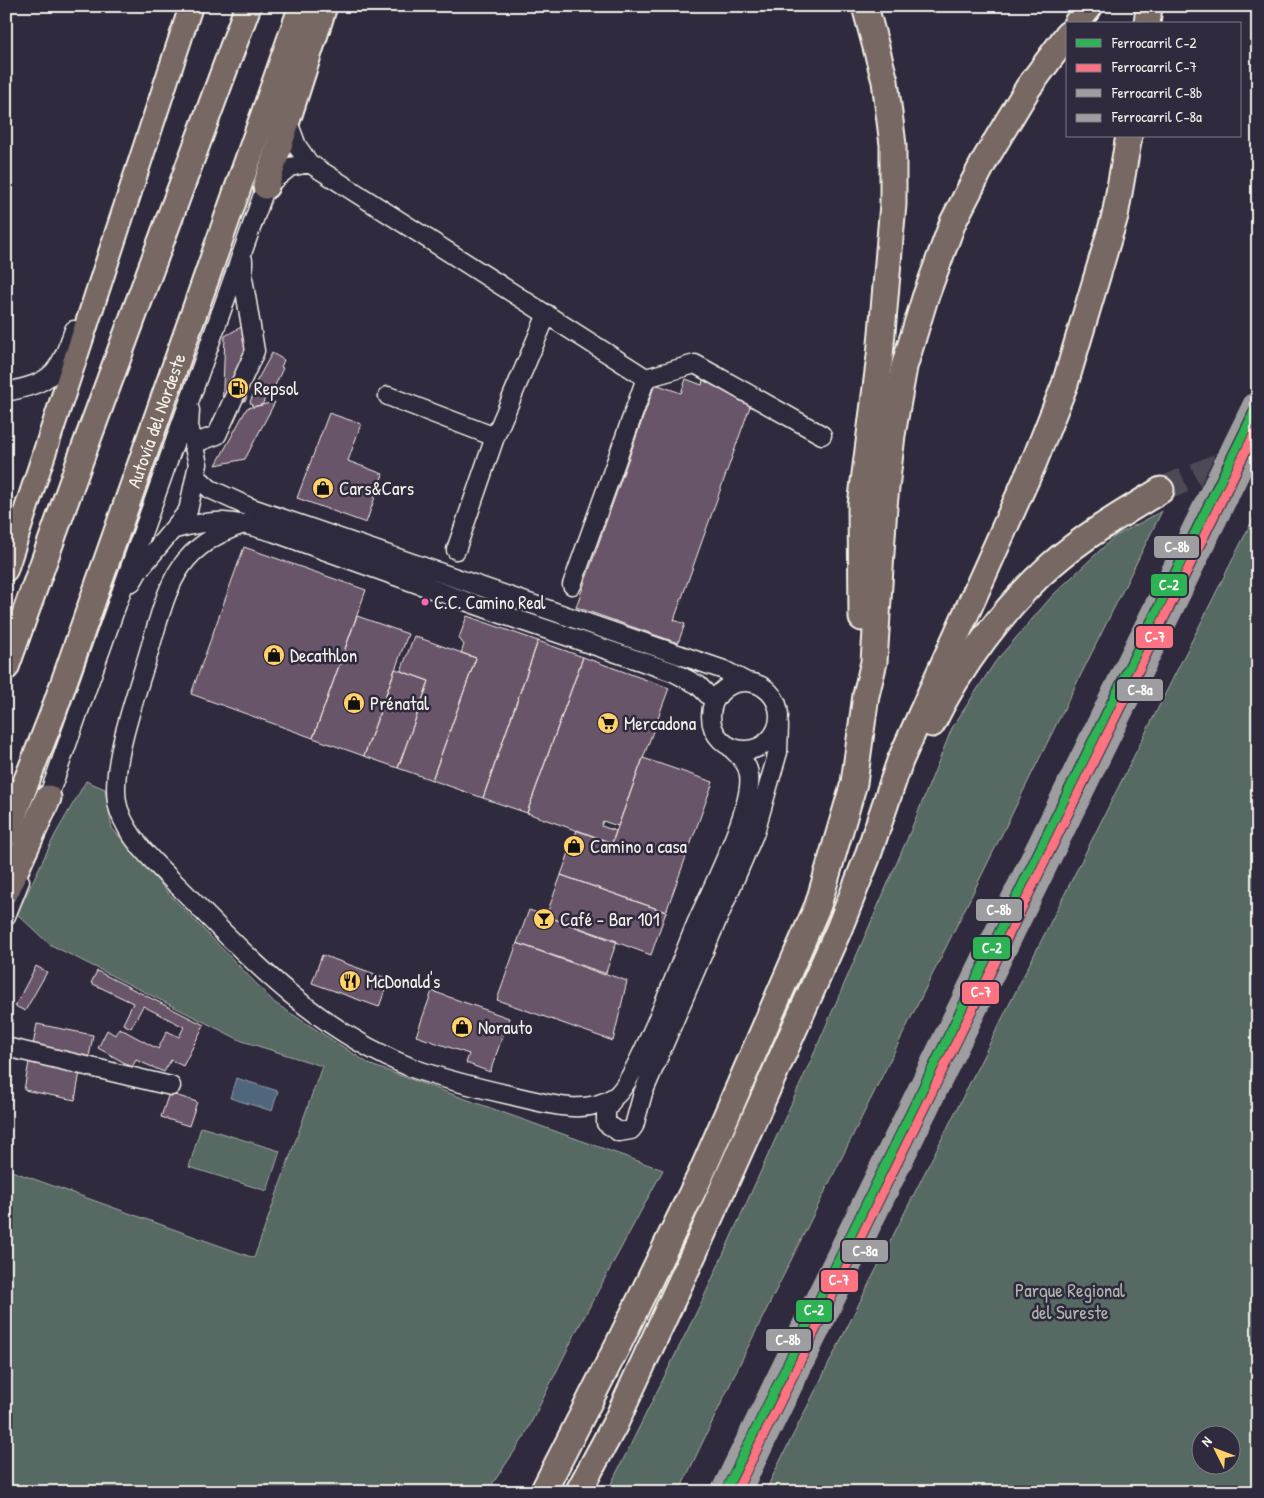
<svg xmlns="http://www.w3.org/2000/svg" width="1264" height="1498" viewBox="0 0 1264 1498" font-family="'Patrick Hand',sans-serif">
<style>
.green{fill:#566962;stroke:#a5ada5;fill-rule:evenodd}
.water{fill:#50667b;stroke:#929ea7}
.building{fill:#69546a;stroke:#f4f1e8}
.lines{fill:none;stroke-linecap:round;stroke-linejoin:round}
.highway-tunnel{stroke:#4d4857;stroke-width:25;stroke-dasharray:25 12;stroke-linecap:butt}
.minor-casing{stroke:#f4f1e8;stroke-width:21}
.major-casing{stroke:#f4f1e8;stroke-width:26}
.highway-casing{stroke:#f4f1e8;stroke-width:29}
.minor{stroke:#2f2a3d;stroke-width:18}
.major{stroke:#776864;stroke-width:22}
.highway{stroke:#776864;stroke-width:25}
.rail{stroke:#f4f1e8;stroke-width:4;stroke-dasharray:8 4;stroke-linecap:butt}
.rail-1-casing{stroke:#2f2a3d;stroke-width:12}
.rail-2-casing{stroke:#2f2a3d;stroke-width:12}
.rail-3-casing{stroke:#2f2a3d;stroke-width:12}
.rail-4-casing{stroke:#2f2a3d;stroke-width:12}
.rail-1{stroke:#2db354;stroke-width:9}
.rail-2{stroke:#fc7381;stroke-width:9}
.rail-3{stroke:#9e9ea1;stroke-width:9}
.rail-4{stroke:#9e9ea1;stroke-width:9}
.bus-dot{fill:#fa66b7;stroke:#2f2a3d;stroke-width:2}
.labels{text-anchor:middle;stroke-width:5;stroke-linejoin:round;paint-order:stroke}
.bus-label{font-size:18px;fill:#f4f1e8;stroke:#2f2a3d;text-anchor:start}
.poi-label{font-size:19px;fill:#f4f1e8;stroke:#2f2a3d;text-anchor:start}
.street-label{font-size:19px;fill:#f4f1e8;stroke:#2f2a3d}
.park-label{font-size:19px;fill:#adb4ac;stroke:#2f2a3d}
.line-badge{stroke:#2f2a3d;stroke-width:2}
.badge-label{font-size:14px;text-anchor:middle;font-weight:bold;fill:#fff}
</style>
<rect width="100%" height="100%" fill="#2f2a3d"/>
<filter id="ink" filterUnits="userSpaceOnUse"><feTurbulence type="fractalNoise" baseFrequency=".02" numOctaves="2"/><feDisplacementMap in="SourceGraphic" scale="10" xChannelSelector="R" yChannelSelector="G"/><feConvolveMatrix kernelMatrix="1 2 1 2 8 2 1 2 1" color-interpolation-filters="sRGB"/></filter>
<g filter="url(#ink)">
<path class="green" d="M1258 509V1492H765L782 1457ZM1202 1436H1232V1466H1202Z
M1162 511 745 1353 679 1492H607L703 1299 812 1058 908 837 952 728 995 662 1053 595 1114 537Z
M86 781 105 789 112 828 169 894 275 1003 371 1065 663 1170 577 1330 524 1437 487 1492H6V1169L254 1258 322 1066 242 1041 49 944 17 914 55 835Z
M201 1127 280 1151 267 1191 189 1167Z"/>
<path class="water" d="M236 1078 278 1091 272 1111 230 1098Z"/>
<path class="building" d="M250 322 246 400 222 413 225 336Z
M272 353 284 360 281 367 283 368 273 390H269L262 405 253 407 250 402 256 388 254 386Z
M686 379 702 385 703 380 753 398 674 620 685 624 678 643 576 607 655 384 681 393Z
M275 402 245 459 216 465 247 408Z
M329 413 361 424 348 461 383 474 366 523 297 498Z
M244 547 366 590 313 738 191 694Z
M357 616 408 634 364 756 313 738Z
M467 616 538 641 483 798 432 780 476 658 461 653 464 645 459 638Z
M414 636 476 658 432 780 398 768 429 681 401 671Z
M538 641 583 657 527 813 483 798Z
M583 657 669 688 618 826 603 821 601 826 616 831 612 843 527 813Z
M395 669 429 681 398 768 364 756Z
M643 758 713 782 666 912 561 875 577 830 612 843Z
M561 875 666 912 651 955 546 916Z
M529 910 617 941 605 975 517 943Z
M517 943 627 981 613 1041 497 1000Z
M322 955 389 979 379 1007 312 983Z
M36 966 47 972 25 1011 15 1006Z
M97 971 204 1025 183 1066 171 1060 164 1072 136 1060 132 1067 98 1048 107 1030 115 1035 119 1028 158 1049 167 1031 179 1037 184 1027 143 1006 131 1028 123 1024 133 1003 91 983Z
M432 991 509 1018 490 1072 466 1063 469 1054 416 1036Z
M37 1024 93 1035 89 1057 33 1045Z
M29 1062 80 1072 75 1100 24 1090Z
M169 1093 197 1102 189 1126 161 1117Z"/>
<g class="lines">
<path class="highway-tunnel" d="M1161 490 1258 449"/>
<g class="minor-casing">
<path id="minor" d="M309 163 646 378 572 585
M646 378 695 364 822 435
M6 392C54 382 58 374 74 330
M388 396 495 437
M193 444 217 435 255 351 243 278V260
M196 476 210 489 249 507 724 670 745 681
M244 524C175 547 169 585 150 648 139 688 106 772 119 810 130 844 165 872 189 897 255 966 324 1034 415 1069 448 1081 484 1089 518 1097 549 1104 585 1116 614 1097 636 1084 683 955 696 924 710 892 754 806 749 775 748 763 739 756 731 748
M175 529C217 518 232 520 273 532L510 617 673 672 698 685 714 701
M456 550 495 437 547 314
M132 582 139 570 188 511 198 464 189 426 190 410
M711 716a34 34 0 1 1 68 0a34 34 0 1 1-68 0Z
M44 809 266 186 290 167 309 163 297 146 288 122
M6 916 20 881
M6 1047 171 1086
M613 1099 606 1111V1123L619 1132 631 1130 634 1126 643 1093 755 832 778 752 779 725"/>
</g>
<g class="major-casing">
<path id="major" d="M6 570 191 6"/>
</g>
<g class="highway-casing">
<g id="highway">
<path d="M1076 24 1090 6"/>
<path d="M1147 24 1149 6"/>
<path d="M266 186 324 6"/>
<path d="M862 618 861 505 880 356 893 204V145L885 81 865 6"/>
<path d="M6 667 82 455 248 6"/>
<path d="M932 724C959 668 1005 606 1051 565 1084 536 1123 513 1161 490"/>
<path id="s1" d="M6 833 52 716 302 6"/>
<path d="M6 891 48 798"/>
<path d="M543 1492 619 1343 701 1174 818 905 854 783 866 695 874 662 884 506 892 435 904 367 925 298 953 222 986 158 1028 88 1068 34"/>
<path d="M578 1492 615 1424 695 1251 839 929 867 858 900 761 1034 462 1065 384 1115 216 1129 136"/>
</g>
</g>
<use href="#minor" class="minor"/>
<use href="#major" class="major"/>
<use href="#highway" class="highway"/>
<path class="rail" d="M714 1492 1258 381"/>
<g class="rail-1-casing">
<path id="rail-1" d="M725 1492 1258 404"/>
</g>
<g class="rail-2-casing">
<path id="rail-2" d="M736 1492 1258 426"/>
</g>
<g class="rail-3-casing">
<path id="rail-3" d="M716 1488 1249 399"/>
</g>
<g class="rail-4-casing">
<path id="rail-4" d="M747 1492 1258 449"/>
</g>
<use href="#rail-1" class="rail-1"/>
<use href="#rail-2" class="rail-2"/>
<use href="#rail-3" class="rail-3"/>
<use href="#rail-4" class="rail-4"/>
</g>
</g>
<defs>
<g id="fuel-disc" transform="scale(1.125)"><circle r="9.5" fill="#ffd166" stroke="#2f2a3d"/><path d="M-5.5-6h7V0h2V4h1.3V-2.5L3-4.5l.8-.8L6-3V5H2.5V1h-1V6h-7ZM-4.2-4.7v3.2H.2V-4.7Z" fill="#111"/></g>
<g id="shop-disc" transform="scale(1.125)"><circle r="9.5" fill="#ffd166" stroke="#2f2a3d"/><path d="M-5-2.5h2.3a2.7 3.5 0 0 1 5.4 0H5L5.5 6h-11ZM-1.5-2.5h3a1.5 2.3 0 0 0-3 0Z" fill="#111"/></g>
<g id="supermarket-disc" transform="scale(1.125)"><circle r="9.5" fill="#ffd166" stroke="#2f2a3d"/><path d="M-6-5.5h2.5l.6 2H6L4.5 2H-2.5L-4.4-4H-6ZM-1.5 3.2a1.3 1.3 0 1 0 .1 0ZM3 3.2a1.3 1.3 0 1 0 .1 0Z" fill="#111"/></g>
<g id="bar-disc" transform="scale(1.125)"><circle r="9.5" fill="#ffd166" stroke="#2f2a3d"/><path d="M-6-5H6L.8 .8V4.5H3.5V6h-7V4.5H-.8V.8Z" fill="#111"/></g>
<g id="restaurant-disc" transform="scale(1.125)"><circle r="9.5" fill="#ffd166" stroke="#2f2a3d"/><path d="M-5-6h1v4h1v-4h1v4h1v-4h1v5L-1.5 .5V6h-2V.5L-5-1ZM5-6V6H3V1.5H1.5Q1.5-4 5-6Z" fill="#111"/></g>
</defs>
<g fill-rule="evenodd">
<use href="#fuel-disc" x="238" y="388"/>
<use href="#shop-disc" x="323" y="488"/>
<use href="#shop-disc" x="274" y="655"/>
<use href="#shop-disc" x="354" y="703"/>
<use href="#supermarket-disc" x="608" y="723"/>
<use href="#shop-disc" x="574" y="846"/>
<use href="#bar-disc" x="544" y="919"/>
<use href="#restaurant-disc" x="350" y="981"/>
<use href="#shop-disc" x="462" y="1027"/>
</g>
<circle class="bus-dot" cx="425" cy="602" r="4.5"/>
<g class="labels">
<g class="bus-label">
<text x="434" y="609">C.C. Camino Real</text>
</g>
<g class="poi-label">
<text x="254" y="395">Repsol</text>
<text x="339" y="495">Cars&amp;Cars</text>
<text x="290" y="662">Decathlon</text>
<text x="370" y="710">Prénatal</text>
<text x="624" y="730">Mercadona</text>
<text x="590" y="853">Camino a casa</text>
<text x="560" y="926">Café - Bar 101</text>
<text x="366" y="988">McDonald's</text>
<text x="478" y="1034">Norauto</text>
</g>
<g class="street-label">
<text dy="7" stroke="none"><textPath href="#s1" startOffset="439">Autovía del Nordeste</textPath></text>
</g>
<g class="park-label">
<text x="1070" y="1297">Parque Regional<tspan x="1070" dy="22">del Sureste</tspan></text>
</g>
</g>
<g class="line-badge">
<rect x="1153" y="535" width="47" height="24" rx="5" fill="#9e9ea1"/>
<rect x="1150" y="573" width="38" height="24" rx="5" fill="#2db354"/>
<rect x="1135" y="625" width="39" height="24" rx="5" fill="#fc7381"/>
<rect x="1116" y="678" width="48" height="24" rx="5" fill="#9e9ea1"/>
<rect x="975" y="898" width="48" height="24" rx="5" fill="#9e9ea1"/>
<rect x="972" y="936" width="39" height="24" rx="5" fill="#2db354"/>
<rect x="961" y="981" width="39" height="24" rx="5" fill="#fc7381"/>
<rect x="841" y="1239" width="48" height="24" rx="5" fill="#9e9ea1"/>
<rect x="820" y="1269" width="39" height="24" rx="5" fill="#fc7381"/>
<rect x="795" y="1299" width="38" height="24" rx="5" fill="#2db354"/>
<rect x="765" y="1328" width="47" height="24" rx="5" fill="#9e9ea1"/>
</g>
<g class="badge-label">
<text x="1177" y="552">C-8b</text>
<text x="1169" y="590">C-2</text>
<text x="1155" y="642">C-7</text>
<text x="1140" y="695">C-8a</text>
<text x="999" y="915">C-8b</text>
<text x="992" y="953">C-2</text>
<text x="981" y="997">C-7</text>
<text x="865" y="1256">C-8a</text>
<text x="839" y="1285">C-7</text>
<text x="814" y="1315">C-2</text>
<text x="788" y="1345">C-8b</text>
</g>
<rect width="1264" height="1498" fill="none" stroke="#2f2a3d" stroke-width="25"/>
<rect x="12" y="12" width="1239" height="1473" fill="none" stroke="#f4f1e8" stroke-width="2" filter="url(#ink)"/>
<rect x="1066" y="22" width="175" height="115" fill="#2f2a3d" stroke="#7e7a81"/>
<rect x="1076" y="39" width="25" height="8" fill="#2db354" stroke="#7e7a81"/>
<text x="1112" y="48" font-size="15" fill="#f4f1e8">Ferrocarril C-2</text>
<rect x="1076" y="64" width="25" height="8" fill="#fc7381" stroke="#7e7a81"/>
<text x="1112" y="72" font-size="15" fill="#f4f1e8">Ferrocarril C-7</text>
<rect x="1076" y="89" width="25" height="8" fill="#9e9ea1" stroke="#7e7a81"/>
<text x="1112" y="98" font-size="15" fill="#f4f1e8">Ferrocarril C-8b</text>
<rect x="1076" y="114" width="25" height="8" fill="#9e9ea1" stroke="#7e7a81"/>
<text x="1112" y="122" font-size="15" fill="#f4f1e8">Ferrocarril C-8a</text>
<g transform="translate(1216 1450) rotate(312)"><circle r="24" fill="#2f2a3d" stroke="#7e7a81"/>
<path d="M0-4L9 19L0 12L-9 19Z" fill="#ffd166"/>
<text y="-8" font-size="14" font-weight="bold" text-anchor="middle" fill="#f4f1e8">N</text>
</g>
</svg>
